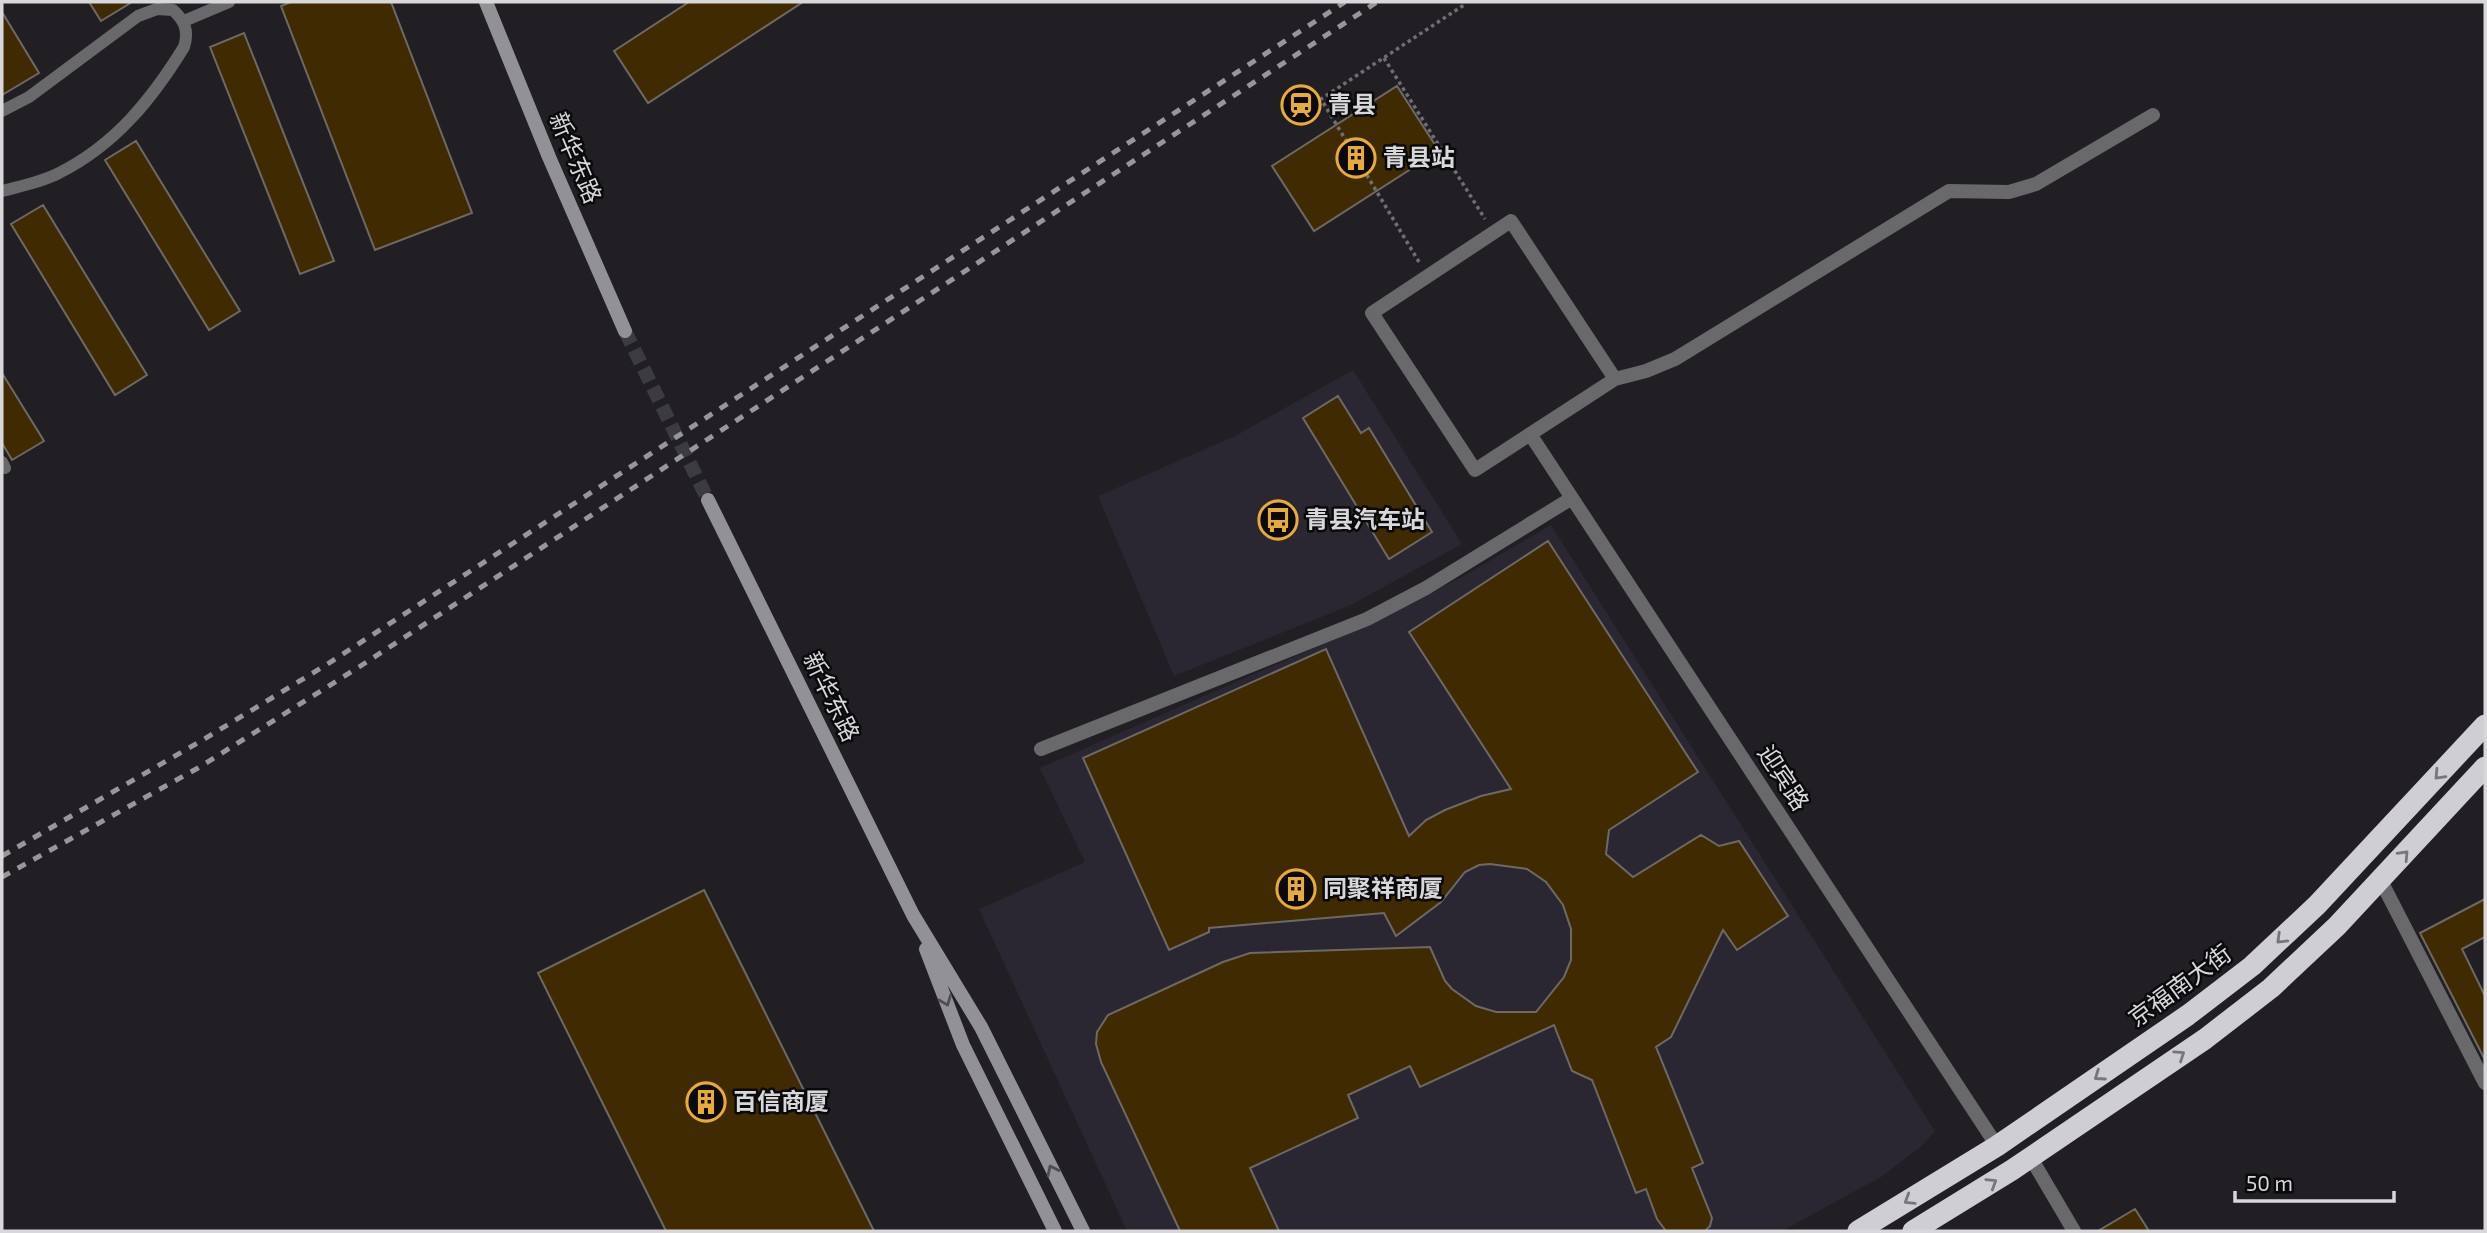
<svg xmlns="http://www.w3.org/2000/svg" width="2487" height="1233" viewBox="0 0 2487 1233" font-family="'Exo 2','Noto Sans SC',sans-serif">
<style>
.built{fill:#2a2732}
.building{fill:#402a02;stroke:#6d6964;stroke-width:2}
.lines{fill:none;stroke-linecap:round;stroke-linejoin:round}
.secondary-tunnel{stroke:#3c3b3f;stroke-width:14;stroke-dasharray:14 7;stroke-linecap:butt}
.path{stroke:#6f6e72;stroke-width:3.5;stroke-dasharray:3.5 3.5;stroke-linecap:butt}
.lane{stroke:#69686b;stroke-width:12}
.street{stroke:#69686b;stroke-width:14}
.secondary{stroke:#929196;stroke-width:14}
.highway{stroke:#cfced5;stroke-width:21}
.rail{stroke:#979699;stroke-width:5;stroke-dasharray:9 9;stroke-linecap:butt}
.oneway{stroke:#76767b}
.oneway2{stroke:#4e4e51}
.labels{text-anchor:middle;stroke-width:5;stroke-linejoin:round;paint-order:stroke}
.poi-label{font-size:24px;font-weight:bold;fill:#d8d7da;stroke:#0a0a0c;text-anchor:start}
.street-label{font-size:24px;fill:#d8d7da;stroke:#0a0a0c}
</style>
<rect width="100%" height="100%" fill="#211f24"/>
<path class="built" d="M1353 370 1462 544 1351 605 1174 676 1098 496 1235 436Z
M1551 525 1935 1131 1923 1145 1881 1177 1782 1231H1127L979 909 1085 862 1040 768 1371 623 1462 577Z"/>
<path class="building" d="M89 2H132L101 21Z
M291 2H391L472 213 375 250 281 6Z
M689 2H803L648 103 614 51Z
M2 12 39 73 2 95Z
M244 33 334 261 300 274 210 47Z
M1397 86 1439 151 1314 231 1272 166Z
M136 141 240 311 209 330 105 160Z
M43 205 147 375 115 395 11 224Z
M2 373 44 441 12 460 2 443Z
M1338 396 1361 433 1369 428 1432 532 1389 559 1303 418Z
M1548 541 1698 772 1609 830 1606 854 1633 877 1701 835 1719 846 1739 841 1788 916 1737 950 1723 930 1671 1037 1656 1047 1703 1163 1692 1168 1712 1218 1710 1226 1705 1231H1666L1657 1219 1646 1189 1636 1193 1592 1080 1572 1071 1554 1025 1420 1087 1410 1066 1348 1095 1358 1118 1250 1168 1279 1231H1180L1101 1062 1096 1044 1097 1032 1108 1015 1223 962 1250 953 1430 947 1445 981 1452 989 1476 1006 1496 1012H1536L1564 977 1571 960V929L1563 905 1546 882 1527 869 1490 864 1479 865 1465 872 1441 902 1396 936 1384 913 1209 928V932L1169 950 1083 758 1326 649 1409 836 1426 820 1445 810 1481 796 1511 789 1409 632Z
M704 890 874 1231H666L538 973Z
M2485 899V937L2462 949 2485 996V1060L2420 933Z
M2135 1209 2149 1231H2098Z"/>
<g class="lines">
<path class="secondary-tunnel" d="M625 331 708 500"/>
<path class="path" d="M1384 58 1485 219
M1419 262 1321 99 1464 5"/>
<path class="lane" d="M184 21 229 2
M2 111 29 97 138 16 157 9 173 10C185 21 189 31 184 47 152 99 115 145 59 173 42 182 21 186 2 191
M2 462 5 468"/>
<path class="street" d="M1511 221 1615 379 1475 470 1372 313Z
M1615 379 1646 371 1675 359 1949 191 2009 192 2036 184 2153 115
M1530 434 1997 1146
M1041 749 1367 619 1426 588 1572 498
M2380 879 2485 1083
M2031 1158 2074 1231"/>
<path class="secondary" d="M486 2 549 157 625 331
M708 500 913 915 981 1027 1083 1231
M926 949 963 1045 1055 1231"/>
<path class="highway" d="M1858 1231 1997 1146 2188 1015 2252 966 2317 905 2485 725
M1913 1231 2012 1170 2205 1039 2271 988 2337 926 2485 767"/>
<path class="rail" d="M2 856 201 741 326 665 1345 2
M2 877 198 768 359 667 1377 2"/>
</g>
<defs><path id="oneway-chevron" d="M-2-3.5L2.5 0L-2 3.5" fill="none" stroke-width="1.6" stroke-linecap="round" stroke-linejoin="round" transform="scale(1.75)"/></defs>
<g class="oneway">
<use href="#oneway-chevron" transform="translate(2439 775) rotate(133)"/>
<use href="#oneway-chevron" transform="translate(2404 855) rotate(-47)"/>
<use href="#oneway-chevron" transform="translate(2281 939) rotate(136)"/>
<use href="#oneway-chevron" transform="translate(2180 1055) rotate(-34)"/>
<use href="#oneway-chevron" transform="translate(2099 1076) rotate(145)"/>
<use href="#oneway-chevron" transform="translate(1992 1183) rotate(-32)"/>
<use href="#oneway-chevron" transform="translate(1909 1200) rotate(148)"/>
</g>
<g class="oneway2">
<use href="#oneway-chevron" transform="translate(946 1001) rotate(69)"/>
<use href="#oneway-chevron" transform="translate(1052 1170) rotate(-116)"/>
</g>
<defs>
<g id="station-ring" transform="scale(2.0125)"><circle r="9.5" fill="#0a0a0c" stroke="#e9ab38" stroke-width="1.5"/><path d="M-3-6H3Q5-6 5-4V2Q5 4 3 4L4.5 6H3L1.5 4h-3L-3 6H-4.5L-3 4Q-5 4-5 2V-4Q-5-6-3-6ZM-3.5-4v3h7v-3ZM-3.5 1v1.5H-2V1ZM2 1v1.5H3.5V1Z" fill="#e9ab38"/></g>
<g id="building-ring" transform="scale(2.0125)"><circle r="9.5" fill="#0a0a0c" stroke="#e9ab38" stroke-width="1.5"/><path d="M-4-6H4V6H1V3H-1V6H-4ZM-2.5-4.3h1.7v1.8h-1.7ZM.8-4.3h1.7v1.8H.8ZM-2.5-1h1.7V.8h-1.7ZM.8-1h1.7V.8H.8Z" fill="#e9ab38"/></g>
<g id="bus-ring" transform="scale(2.0125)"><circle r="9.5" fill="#0a0a0c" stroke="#e9ab38" stroke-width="1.5"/><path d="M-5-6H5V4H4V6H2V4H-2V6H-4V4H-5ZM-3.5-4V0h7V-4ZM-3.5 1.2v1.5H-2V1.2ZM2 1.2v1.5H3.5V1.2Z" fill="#e9ab38"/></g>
</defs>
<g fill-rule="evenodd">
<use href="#station-ring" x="1301" y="105"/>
<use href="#building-ring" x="1356" y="158"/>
<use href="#bus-ring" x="1278" y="520"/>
<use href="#building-ring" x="1296" y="889"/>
<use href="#building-ring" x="706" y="1102"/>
</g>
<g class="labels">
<g class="poi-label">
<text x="1328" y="113">青县</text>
<text x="1383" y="166">青县站</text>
<text x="1305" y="528">青县汽车站</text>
<text x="1323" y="897">同聚祥商厦</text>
<text x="733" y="1110">百信商厦</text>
</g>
<g class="street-label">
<text transform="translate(575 158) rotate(67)" y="8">新华东路</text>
<text transform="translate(831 697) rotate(64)" y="8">新华东路</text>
<text transform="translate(1783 778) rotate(57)" y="8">迎宾路</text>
<text transform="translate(2180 986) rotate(-36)" y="8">京福南大街</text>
</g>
</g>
<rect width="2487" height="1233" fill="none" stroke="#d8d7da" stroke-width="7"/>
<path d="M2235 1191v10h159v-10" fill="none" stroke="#d8d7da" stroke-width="3.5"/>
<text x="2246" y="1191" font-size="21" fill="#d8d7da" stroke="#0a0a0c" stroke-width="5" paint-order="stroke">50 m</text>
</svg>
